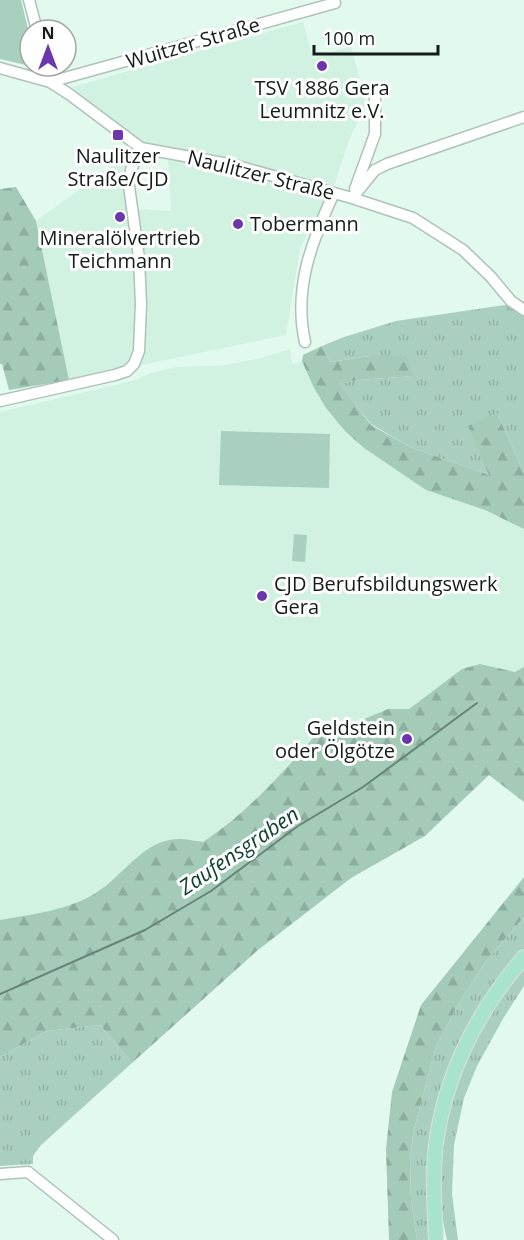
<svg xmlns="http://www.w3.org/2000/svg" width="524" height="1240" viewBox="0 0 524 1240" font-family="'Open Sans',sans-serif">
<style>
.built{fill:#d1f1e1}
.grass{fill:url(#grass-tufts)}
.forest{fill:url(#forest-firs)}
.garden{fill:#a9d0be}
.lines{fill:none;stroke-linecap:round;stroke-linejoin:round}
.stream{stroke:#658476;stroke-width:2}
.minor-casing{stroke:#adc3b8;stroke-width:13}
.major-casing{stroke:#dedfdf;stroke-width:16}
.minor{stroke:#fff;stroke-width:10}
.major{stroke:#a7e4cb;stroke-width:14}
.poi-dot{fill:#6c36ad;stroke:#fff;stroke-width:2}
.labels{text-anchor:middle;stroke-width:6;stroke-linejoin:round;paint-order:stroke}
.street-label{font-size:20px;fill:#131c18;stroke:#fff}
.poi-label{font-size:20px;fill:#131c18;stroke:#fff}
.water-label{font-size:21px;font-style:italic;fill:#0e4330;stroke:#fff}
</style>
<defs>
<pattern id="grass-tufts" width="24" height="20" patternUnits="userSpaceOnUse" patternTransform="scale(1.5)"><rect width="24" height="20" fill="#a9d0be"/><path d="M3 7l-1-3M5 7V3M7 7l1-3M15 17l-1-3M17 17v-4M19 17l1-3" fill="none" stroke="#91b2a3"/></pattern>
<pattern id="forest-firs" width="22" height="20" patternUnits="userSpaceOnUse" patternTransform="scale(1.5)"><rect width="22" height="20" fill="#a3cbb8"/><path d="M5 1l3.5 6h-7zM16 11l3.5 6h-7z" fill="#8bae9d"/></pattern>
</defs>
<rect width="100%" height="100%" fill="#e2f9ee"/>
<path class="built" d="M303 22 313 58 351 46 366 104 349 140 334 186 213 154 144 144 72 87Z
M128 154 138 209 171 211 168 160 211 166 328 195 300 248 286 335 69 380 36 221Z
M290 349 292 364 302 361 313 386 364 448 426 490 485 510 524 529V667L515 672 480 664 462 669 409 709H388L364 719 345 732 324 725 286 767 274 784 216 833 202 842 178 839 115 877 97 892 72 905 47 912 0 920V412L132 381 151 373 177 367 226 365 261 358Z"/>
<path class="grass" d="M505 305 524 315V473L497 413 489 475 410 447 371 424 338 384 358 380 413 376 407 356H370L330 362 322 346 344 337 396 321Z
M524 917V949L468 1029 427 1197 429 1240H417L411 1199 410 1162 413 1133 436 1046 462 998 486 961Z
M524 964V986L504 1017 477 1066 464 1098 454 1145 452 1194 458 1240H447C430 1171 445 1091 479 1029 492 1007 509 986 524 964Z
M100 1025 132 1063 40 1146 33 1156V1164L0 1166V1057L47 1031Z"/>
<path class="forest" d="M16 187 36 221 69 380 9 390 2 364H0V189Z
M322 346 330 362 370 356H407L414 376 358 380 339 384 371 425 410 447 489 475 468 426 497 413 524 473V529L485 510 426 490 364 448 345 431 326 408 313 386 302 361 303 355Z
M480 664 515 672 524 667V802L489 775 425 836 351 878 258 950 132 1063 100 1025 47 1031 0 1057V920C33 914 67 911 97 892 123 876 145 838 180 839 187 839 195 841 203 842 250 811 287 768 324 725L336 724 345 732 364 719 388 709H409L462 669Z
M524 877V917L486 961 462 998 436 1046 413 1133 410 1162 411 1199 417 1240H389L386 1149 392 1092 421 1005Z"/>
<path class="garden" d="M0 0H21L30 37V66L0 59Z
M221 431 330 434 329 488 219 485Z
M294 534 307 535 305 562 292 561Z"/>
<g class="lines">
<path class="stream" d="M0 994 145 930 211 891 298 826 363 787 477 703"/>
<g class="minor-casing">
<path id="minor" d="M29 0 37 30
M46 66 50 82
M0 68 50 82 69 94 141 148 234 165 352 198 413 218 463 250 491 277 511 301 524 310
M50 82 335 3
M355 189 375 134V99
M352 198 375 170 387 164 524 117
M305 342C293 288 312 241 334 193
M0 401 115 375 127 371 134 364 139 351 141 304 139 258 129 186 131 170 141 148
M0 1174 28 1172 113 1240"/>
</g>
<g class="major-casing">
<path id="major" d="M436 1240C435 1216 433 1191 434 1167 438 1088 473 1016 524 957"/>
</g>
<use href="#minor" class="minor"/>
<use href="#major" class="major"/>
</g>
<g class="poi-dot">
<circle cx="322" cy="66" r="6"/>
<rect x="112" y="129" width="12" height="12" rx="3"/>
<circle cx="120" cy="217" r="6"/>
<circle cx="238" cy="224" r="6"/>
<circle cx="262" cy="596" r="6"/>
<circle cx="407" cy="739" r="6"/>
</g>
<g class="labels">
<g class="street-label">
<text transform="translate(193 43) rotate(-16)" y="7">Wuitzer Straße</text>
<text transform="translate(261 175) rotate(14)" y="7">Naulitzer Straße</text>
</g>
<g class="poi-label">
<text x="322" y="95">TSV 1886 Gera<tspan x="322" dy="23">Leumnitz e.V.</tspan></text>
<text x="118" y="163">Naulitzer<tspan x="118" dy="23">Straße/CJD</tspan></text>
<text x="250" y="231" text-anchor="start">Tobermann</text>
<text x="120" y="245">Mineralölvertrieb<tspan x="120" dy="23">Teichmann</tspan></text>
<text x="274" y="591" text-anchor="start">CJD Berufsbildungswerk<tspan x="274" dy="23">Gera</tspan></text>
<text x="395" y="735" text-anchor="end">Geldstein<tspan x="395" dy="23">oder Ölgötze</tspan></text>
</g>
<g class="water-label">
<text transform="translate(239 851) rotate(-34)" y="7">Zaufensgraben</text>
</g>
</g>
<g transform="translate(48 48)"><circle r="28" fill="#ffffff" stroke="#a1a4a3" stroke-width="1.5"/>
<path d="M0-4.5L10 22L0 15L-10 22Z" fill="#6c36ad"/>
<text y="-9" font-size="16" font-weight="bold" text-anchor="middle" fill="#131c18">N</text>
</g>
<path d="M314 45v9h124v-9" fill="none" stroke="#131c18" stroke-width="3"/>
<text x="323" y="45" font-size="18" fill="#131c18" stroke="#ffffff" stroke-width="4.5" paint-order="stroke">100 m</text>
</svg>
